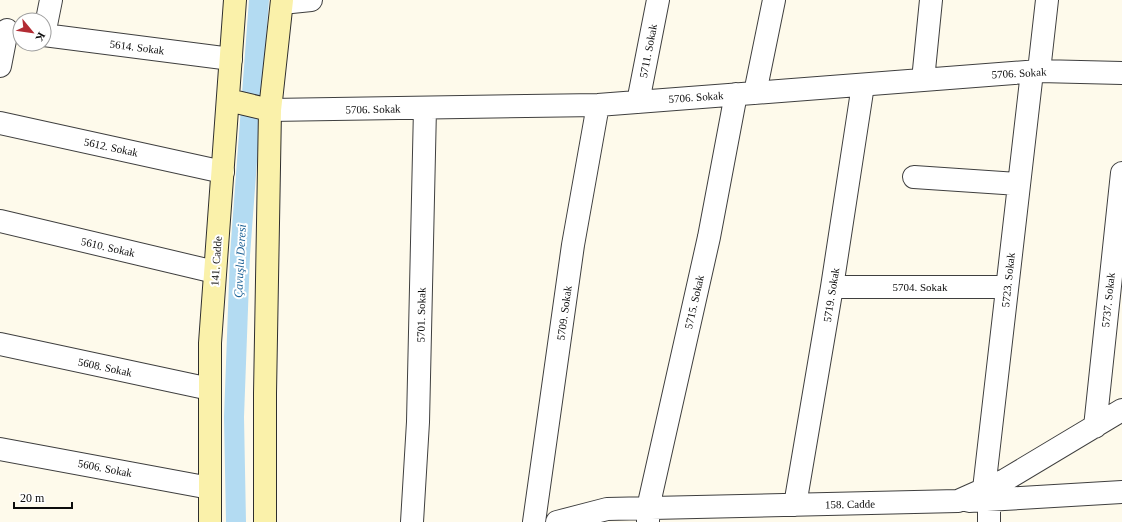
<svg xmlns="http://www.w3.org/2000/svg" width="1122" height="522" viewBox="0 0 1122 522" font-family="'Times New Roman',serif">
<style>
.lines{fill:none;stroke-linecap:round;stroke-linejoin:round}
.canal{stroke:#b3dbf2;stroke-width:20}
.street-casing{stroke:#3f3f3f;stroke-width:24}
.secondary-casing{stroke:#2e2e2e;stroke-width:24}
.street{stroke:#fff;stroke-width:22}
.secondary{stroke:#faf1aa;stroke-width:22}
.labels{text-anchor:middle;stroke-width:4;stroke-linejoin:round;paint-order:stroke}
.street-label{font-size:11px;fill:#0c0c0c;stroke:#fff}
.water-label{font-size:12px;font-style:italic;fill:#1d6296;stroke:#fff}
</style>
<rect width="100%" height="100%" fill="#fefaeb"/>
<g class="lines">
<path class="canal" d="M236 522 234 417 240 255 259 0"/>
<g class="street-casing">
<path id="street" d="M282 3 311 0
M44 35 231 59
M44 35 51 0
M0 66 7 30
M1039 71 1047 0
M923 80 931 0
M755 93 774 0
M638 102 658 0
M270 110 598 105 1039 71 1122 73
M0 123 223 172
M914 177 1019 184
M0 221 215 272
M832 287H1007
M0 344 210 389
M1095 427 1122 173
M0 449 210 488
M984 489 1032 72
M969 501 1122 492
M795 505 832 287 863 85
M412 522 418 422 425 108
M534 522 573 245 598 105
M557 522 607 509 958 501 1005 480 1122 410
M648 522V508L709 237 736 94
M989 522V500"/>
</g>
<g class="secondary-casing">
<path id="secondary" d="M228 100 270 110
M210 522V343L235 0
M265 522V393L270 110 282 0"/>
</g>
<use href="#street" class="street"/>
<use href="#secondary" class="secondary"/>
</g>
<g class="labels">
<g class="street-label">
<text transform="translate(137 47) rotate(7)" y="4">5614. Sokak</text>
<text transform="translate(648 51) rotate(-79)" y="4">5711. Sokak</text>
<text transform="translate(1019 73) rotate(-3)" y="4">5706. Sokak</text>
<text transform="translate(696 97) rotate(-4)" y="4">5706. Sokak</text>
<text transform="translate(373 109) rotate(-1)" y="4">5706. Sokak</text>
<text transform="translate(111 147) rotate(12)" y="4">5612. Sokak</text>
<text transform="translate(108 247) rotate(13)" y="4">5610. Sokak</text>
<text transform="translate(216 261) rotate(-86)" y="4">141. Cadde</text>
<text transform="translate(1008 280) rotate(-84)" y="4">5723. Sokak</text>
<text x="920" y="291">5704. Sokak</text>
<text transform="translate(831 295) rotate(-81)" y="4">5719. Sokak</text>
<text transform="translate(1108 300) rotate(-84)" y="4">5737. Sokak</text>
<text transform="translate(694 302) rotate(-77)" y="4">5715. Sokak</text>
<text transform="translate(564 313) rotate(-82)" y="4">5709. Sokak</text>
<text transform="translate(421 315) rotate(-89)" y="4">5701. Sokak</text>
<text transform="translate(105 367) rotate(12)" y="4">5608. Sokak</text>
<text transform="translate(105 468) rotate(11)" y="4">5606. Sokak</text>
<text transform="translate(850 504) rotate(-1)" y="4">158. Cadde</text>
</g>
<g class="water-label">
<text transform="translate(240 261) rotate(-87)" y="4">Çavuşlu Deresi</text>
</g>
</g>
<g transform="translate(32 32) rotate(119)"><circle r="19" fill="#ffffff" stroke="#9e9e9e"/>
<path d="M0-3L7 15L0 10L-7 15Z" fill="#b32c34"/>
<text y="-6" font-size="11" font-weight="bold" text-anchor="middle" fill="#0c0c0c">K</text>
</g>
<path d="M14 502v6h58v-6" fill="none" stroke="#0c0c0c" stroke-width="2"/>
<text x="20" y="502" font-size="12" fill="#0c0c0c" stroke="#ffffff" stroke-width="3" paint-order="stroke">20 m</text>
</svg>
